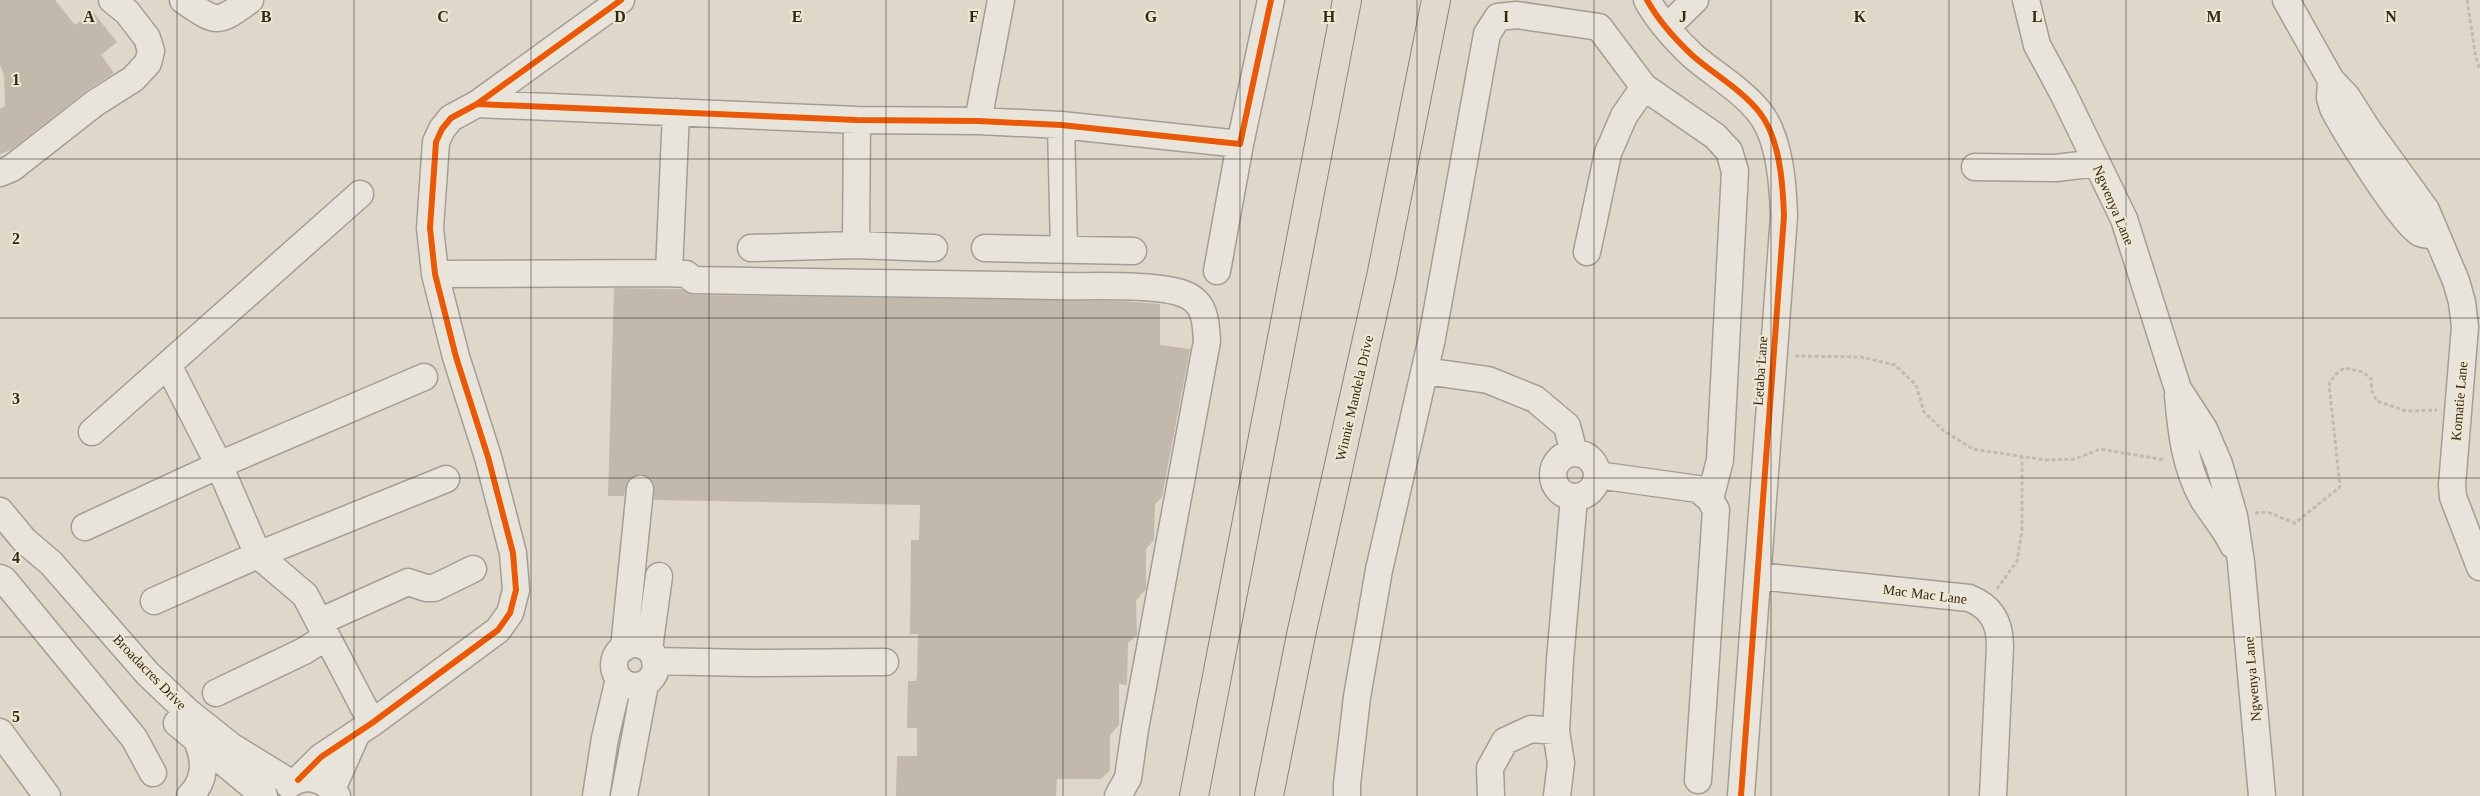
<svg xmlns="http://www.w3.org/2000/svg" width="2480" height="796" viewBox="0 0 2480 796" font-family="'Times New Roman',serif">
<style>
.building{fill:#c2b8ac}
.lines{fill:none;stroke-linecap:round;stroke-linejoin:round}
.minor-casing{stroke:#a49d94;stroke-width:29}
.major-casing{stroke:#89837a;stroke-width:30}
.path{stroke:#c0bab2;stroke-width:3;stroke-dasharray:4 2.5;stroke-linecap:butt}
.minor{stroke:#e8e4db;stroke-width:26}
.major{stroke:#dfdacd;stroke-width:28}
.cycleway-casing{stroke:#f0e7d0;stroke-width:9}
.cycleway{stroke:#e8590c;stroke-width:6}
.grid{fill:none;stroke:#31271d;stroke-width:1;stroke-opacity:0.55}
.labels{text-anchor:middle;stroke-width:4;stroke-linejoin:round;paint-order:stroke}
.street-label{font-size:14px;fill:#31271d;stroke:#f0e7d0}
.grid-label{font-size:16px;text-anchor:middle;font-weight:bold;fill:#31271d;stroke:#f0e7d0;stroke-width:4;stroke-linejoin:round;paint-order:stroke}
</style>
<rect width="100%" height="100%" fill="#dfd8ca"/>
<path class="building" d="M0 0H55L75 25 93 12 117 42 101 55 114 73 86 91 11 150 0 154V109L5 106 4 75 0 65Z
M614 288 681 289 694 295 1121 301 1160 304V345L1190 349 1162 497 1155 504 1154 540 1146 549V589L1136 601 1137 635 1128 643 1127 685 1119 684V725L1110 735V770L1101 779H1057L1056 796H896L897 756H917V728H907L908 681H916L917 675 918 634H910L911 540H919L920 505 654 500 653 482 648 477 641 474 628 480 624 496H608Z"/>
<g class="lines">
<g class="minor-casing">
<path id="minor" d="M183 0C217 23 216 25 250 0
M1647 0C1658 20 1676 40 1693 56 1715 75 1742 90 1760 113 1780 139 1783 185 1784 216L1741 796
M2026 0 2037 45 2064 95 2124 219 2178 389 2204 429 2219 464 2234 516 2241 562 2262 796
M2286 0 2331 80 2347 97 2368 130 2426 210 2456 281 2462 302 2465 327 2452 485 2453 497 2480 567
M1667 27 1695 0
M2331 80 2330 98 2333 108C2343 128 2403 225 2420 233 2425 235 2431 235 2435 236
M477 104 857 120 978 121 1061 125 1240 144 1271 0
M978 121 1001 0
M1061 125 1064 249
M1975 167 2056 168 2097 163
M0 173 12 168 95 103 133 79 148 63 151 51 147 38 127 12 112 0
M856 245 857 120
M751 248 856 245 934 248
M985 248 1133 251
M1587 252 1608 153 1624 116 1644 87
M1217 271 1240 144
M669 273 676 112
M435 274 669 273 686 274 694 280C814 282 935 283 1056 286 1088 287 1156 283 1184 294 1205 302 1206 321 1207 341L1135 729 1128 778 1118 796
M168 365 219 465 258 555 305 595 372 723
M1425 371 1488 380 1535 399 1567 426 1574 453
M2178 395C2181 431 2185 467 2203 499 2213 515 2225 528 2233 545
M92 432 360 194
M1553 475a22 22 0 1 1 44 0a22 22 0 1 1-44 0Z
M1597 475 1698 489 1710 499 1716 510 1698 780
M0 511 25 541 51 563 148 674 187 711 231 746 291 783
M85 527 219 465 424 377
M1758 576 1969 598C1992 607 2000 623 2000 646L1993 796
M0 578 4 580 134 738 153 773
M154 601 258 555 446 479
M319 622 408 582 426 588H434L473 569
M614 665a21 21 0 1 1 42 0a21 21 0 1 1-42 0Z
M624 648 640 489
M649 649 659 576
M655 661 748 663 885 662
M216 693 304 651 326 637
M177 723 264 796
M0 732 47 796
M298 780 321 757 372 723 498 630 510 613 516 590 513 553 488 457 456 357 435 274 430 228 436 142 442 129 451 118 477 104 621 0
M289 785C306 772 326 779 337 796
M332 789 357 733
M190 796C205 781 206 762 198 743
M596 796 605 738 619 679
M624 796 645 684
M1347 796V784L1357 697 1379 570 1432 338 1487 34 1498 17 1517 15 1599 27 1644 87 1715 136 1729 151 1735 171 1720 460 1710 499
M1491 796 1490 768 1505 741 1531 729 1556 731
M1557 796 1561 763 1556 731 1560 660 1574 498"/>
</g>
<g class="major-casing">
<path id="major" d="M1194 796 1347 0
M1269 796 1301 635 1382 272 1436 0"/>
</g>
<path class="path" d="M2467 0 2476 58 2480 70
M1795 356 1861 357 1895 365 1916 385 1924 412 1944 431 1973 449 2046 460 2075 459 2100 449 2165 460
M2255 513 2267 512 2295 523 2340 487 2329 384 2336 374 2344 368 2363 372 2371 379 2372 391 2377 401 2406 411 2437 410
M1997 589 2017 561 2022 530V456"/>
<use href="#minor" class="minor"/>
<use href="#major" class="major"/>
<g class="cycleway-casing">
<path id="cycleway" d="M1647 0C1658 20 1676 40 1693 56 1715 75 1742 90 1760 113 1780 139 1783 185 1784 216L1741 796
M477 104 857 120 978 121 1061 125 1240 144 1271 0
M298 780 321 757 372 723 498 630 510 613 516 590 513 553 488 457 456 357 435 274 430 228 436 142 442 129 451 118 477 104 621 0"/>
</g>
<use href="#cycleway" class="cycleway"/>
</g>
<path class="grid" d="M177 0V796M354 0V796M531 0V796M709 0V796M886 0V796M1063 0V796M1240 0V796M1417 0V796M1594 0V796M1771 0V796M1949 0V796M2126 0V796M2303 0V796M0 159H2480M0 318H2480M0 478H2480M0 637H2480"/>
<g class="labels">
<g class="street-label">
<text transform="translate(2114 205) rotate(67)" y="5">Ngwenya Lane</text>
<text transform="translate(1760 371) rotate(-86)" y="5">Letaba Lane</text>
<text transform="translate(1354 398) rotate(-77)" y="5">Winnie Mandela Drive</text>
<text transform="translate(2459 401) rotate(-85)" y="5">Komatie Lane</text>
<text transform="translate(1925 594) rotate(7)" y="5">Mac Mac Lane</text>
<text transform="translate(150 672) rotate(46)" y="5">Broadacres Drive</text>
<text transform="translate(2252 679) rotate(-95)" y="5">Ngwenya Lane</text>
</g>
</g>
<g class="grid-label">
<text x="89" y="22">A</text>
<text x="266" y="22">B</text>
<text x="443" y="22">C</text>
<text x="620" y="22">D</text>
<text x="797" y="22">E</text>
<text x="974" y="22">F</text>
<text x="1151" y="22">G</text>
<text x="1329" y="22">H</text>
<text x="1506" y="22">I</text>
<text x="1683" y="22">J</text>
<text x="1860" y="22">K</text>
<text x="2037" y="22">L</text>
<text x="2214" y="22">M</text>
<text x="2391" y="22">N</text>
<text x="16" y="85">1</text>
<text x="16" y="244">2</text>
<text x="16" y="404">3</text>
<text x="16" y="563">4</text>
<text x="16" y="722">5</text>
</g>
</svg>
